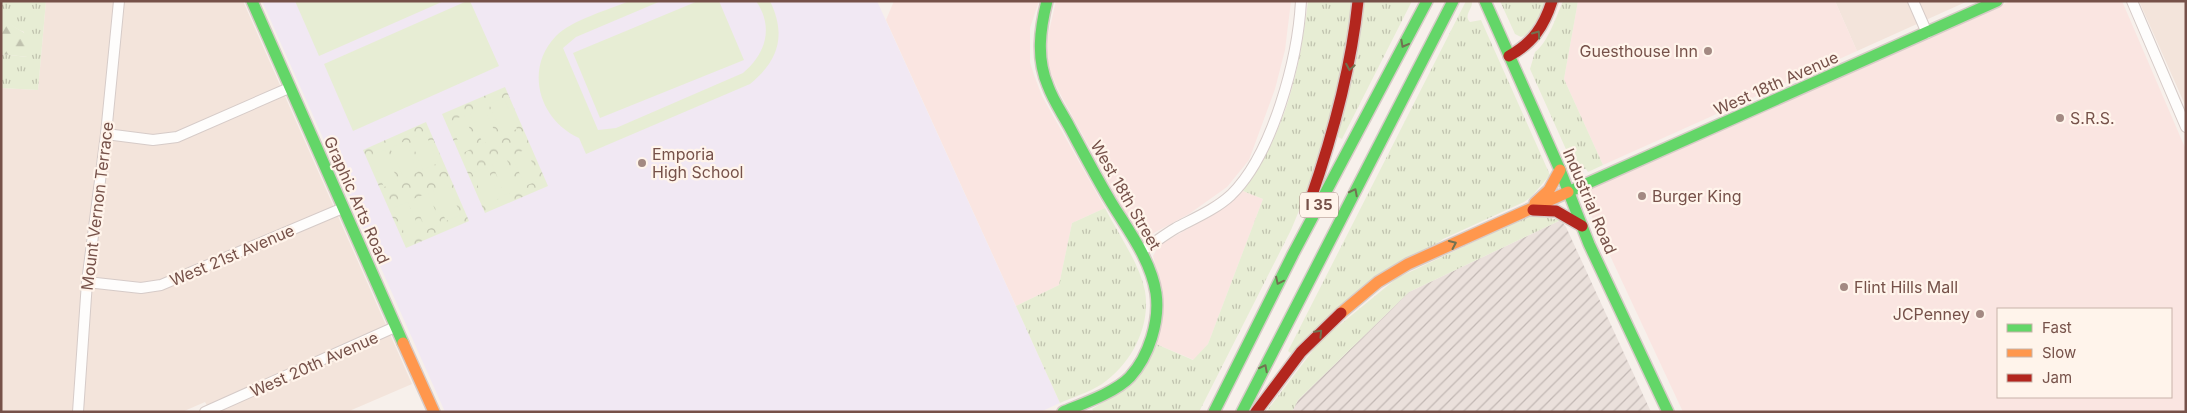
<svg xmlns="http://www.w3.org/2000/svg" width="2187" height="413" viewBox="0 0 2187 413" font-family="Inter,sans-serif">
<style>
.residential{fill:#f3e4db}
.commercial{fill:#fae5e1;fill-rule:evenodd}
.industrial{fill:url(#industrial-furrows)}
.education{fill:#f1e8f3}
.grass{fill:url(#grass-tufts)}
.forest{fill:url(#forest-firs)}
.park{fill:url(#park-crowns)}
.pitch{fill:#e7edd4}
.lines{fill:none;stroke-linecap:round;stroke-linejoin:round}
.street-casing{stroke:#d6cbc8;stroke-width:12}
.fast-casing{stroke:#d7cbc7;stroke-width:14}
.slow-casing{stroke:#d7cbc7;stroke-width:14}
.jam-casing{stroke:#d7cbc7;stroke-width:14}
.street{stroke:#fefdfc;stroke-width:10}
.fast{stroke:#63d668;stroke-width:11}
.slow{stroke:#ff974d;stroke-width:11}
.jam{stroke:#b3261e;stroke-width:11}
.oneway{stroke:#717251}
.poi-dot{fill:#a38982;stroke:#fff4eb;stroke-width:2}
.labels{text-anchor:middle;stroke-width:4.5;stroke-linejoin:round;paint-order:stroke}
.shield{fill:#fff4eb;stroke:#9f827a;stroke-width:1}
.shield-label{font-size:15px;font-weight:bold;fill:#765149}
.poi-label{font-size:16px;fill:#765149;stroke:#fff4eb;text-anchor:start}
.street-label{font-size:16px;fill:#765149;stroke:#fff4eb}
</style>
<defs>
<pattern id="industrial-furrows" width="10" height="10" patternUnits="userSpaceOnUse" patternTransform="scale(1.25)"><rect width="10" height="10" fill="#eae0db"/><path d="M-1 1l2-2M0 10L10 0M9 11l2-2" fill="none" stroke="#c2b8b4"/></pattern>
<pattern id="grass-tufts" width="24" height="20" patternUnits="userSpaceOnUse" patternTransform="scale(1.25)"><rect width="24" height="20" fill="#e7edd4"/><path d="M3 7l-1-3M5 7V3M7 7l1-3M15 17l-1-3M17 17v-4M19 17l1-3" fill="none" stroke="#c0c2ae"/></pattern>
<pattern id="forest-firs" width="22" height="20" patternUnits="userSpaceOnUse" patternTransform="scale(1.25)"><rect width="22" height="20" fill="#e7edd4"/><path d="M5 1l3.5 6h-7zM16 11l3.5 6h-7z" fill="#c0c2ae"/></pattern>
<pattern id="park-crowns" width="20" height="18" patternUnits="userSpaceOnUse" patternTransform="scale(1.25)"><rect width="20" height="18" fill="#e7edd4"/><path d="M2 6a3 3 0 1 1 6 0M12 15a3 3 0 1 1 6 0" fill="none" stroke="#c0c2ae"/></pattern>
</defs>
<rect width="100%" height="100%" fill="#f7f0eb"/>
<path class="residential" d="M46 1H243L412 384 347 412H211L205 402 182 412H1V88L38 90Z
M1835 1H1968L1857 51Z
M2139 1H2186V107Z"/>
<path class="commercial" d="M894 1H1039L1030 28V62L1034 75 1042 96 1105 208 1072 223 1059 285 1016 306 886 20Z
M1056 1H1291L1285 50 1275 89 1249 160 1227 187 1189 214 1152 234 1144 235 1134 229 1058 90 1048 66 1046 44Z
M1578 1H1835L1857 51 1603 165 1564 79Z
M2011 1H2122L2186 150V412H1683L1585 202 1587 190 1593 185ZM1998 309H2171V397H1998Z
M1243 191 1263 199 1208 344 1194 360 1156 344 1161 327 1162 300 1161 285 1153 256 1159 245 1216 213Z"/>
<path class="industrial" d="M1561 220 1566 227 1651 412H1292L1298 400 1409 292Z"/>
<path class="education" d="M262 1H877L1060 403 1040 412H445Z"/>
<path class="grass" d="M1 1H46L38 90 1 88V54L27 57 24 32C9 26 1 18 1 1Z
M1308 1H1352L1343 75 1313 177 1291 230 1199 412H1094L1092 409C1128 389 1135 377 1156 344L1193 360 1208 344 1263 199 1243 191C1286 131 1299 74 1308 1Z
M1364 1H1412L1342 139 1338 137Z
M1466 1H1472C1473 9 1463 15 1470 22L1481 20 1550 175 1531 197 1524 202 1443 239 1292 354 1288 351Z
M1500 1H1549L1527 35 1521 37 1515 34Z
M1563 1H1578L1564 79 1603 165 1588 172 1586 169 1575 168 1573 165 1530 69 1535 52C1547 44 1557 15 1563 1Z
M1105 208C1118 234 1139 262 1145 291 1151 327 1131 364 1102 384 1090 392 1073 397 1060 403L1016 306 1059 285 1072 223Z
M1531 215 1561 220 1409 292 1298 400 1292 412H1266L1320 341 1397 278Z"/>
<path class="forest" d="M1 6C8 35 29 25 34 48L28 57 1 54Z"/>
<path class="park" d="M505 87 548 186 485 213 442 114Z
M426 122 469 221 406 248 363 150Z"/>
<path class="pitch" d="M295 1H444L319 56Z
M467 1H470L499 66 353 131 324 64Z
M629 1H661L576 37 563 48 598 130 616 128 743 73C766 54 774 27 756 1H770C787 36 778 61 750 84L586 154 579 138C539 120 524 69 556 36 572 20 608 10 629 1Z
M698 1H719L744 60 600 118 573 53Z
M504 98 517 129 503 135 489 104Z
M484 107 497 137 483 144 470 113Z
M464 115 477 146 463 153 450 122Z
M425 132 438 163 423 170 410 139Z
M405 141 418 172 404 178 390 148Z
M526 149 540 180 525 186 512 156Z
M385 150 398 181 384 187 370 156Z
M506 158 520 189 505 195 492 164Z
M487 167 500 198 486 204 472 173Z
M447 184 461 215 446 221 433 190Z
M428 193 441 224 426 230 413 199Z
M408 202 421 233 407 239 393 208Z"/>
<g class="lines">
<g class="street-casing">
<path id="street" d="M1913 1 1927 33
M2132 1 2186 127
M106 134 153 140 177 137 289 88
M1141 251C1153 244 1164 235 1176 228 1195 218 1216 209 1231 195 1273 154 1298 58 1301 1
M87 282 141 288 161 285 343 208
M78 412 87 282 106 134 119 1
M205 412 395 327"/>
</g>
<g class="fast-casing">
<path id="fast" d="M252 1 403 343
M1047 1C1040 29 1036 58 1048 86 1053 100 1062 113 1069 126 1083 152 1096 177 1111 202 1128 230 1151 260 1156 293 1160 321 1149 356 1130 377 1116 392 1082 404 1063 412
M1485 1 1560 170 1589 244 1668 412
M1568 192 1997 1
M1214 412 1293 254 1427 1
M1242 412 1453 1"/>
</g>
<g class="slow-casing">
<path id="slow" d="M1535 203 1549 190 1560 170
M1341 313 1378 282 1408 264 1568 192
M403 343 434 412"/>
</g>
<g class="jam-casing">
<path id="jam" d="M1509 56C1533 43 1544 26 1552 1
M1310 201C1333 135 1351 70 1358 1
M1533 210 1556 211 1582 226
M1256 412 1301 352 1341 313"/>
</g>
<use href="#street" class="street"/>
<use href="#fast" class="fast"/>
<use href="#slow" class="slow"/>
<use href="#jam" class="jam"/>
</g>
<defs><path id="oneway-chevron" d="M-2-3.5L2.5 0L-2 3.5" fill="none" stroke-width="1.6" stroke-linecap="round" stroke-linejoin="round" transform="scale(1.25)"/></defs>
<g class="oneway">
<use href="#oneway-chevron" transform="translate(1537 34) rotate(-55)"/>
<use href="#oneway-chevron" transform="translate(1404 44) rotate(118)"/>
<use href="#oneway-chevron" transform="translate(1350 67) rotate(100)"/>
<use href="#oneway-chevron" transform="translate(1354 192) rotate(-63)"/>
<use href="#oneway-chevron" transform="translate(1453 244) rotate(-24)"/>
<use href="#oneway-chevron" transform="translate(1279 281) rotate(116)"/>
<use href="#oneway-chevron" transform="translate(1319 333) rotate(-46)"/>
<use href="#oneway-chevron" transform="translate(1264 368) rotate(-63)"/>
</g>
<g class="poi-dot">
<circle cx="1708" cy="51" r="5"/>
<circle cx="2060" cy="118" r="5"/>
<circle cx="642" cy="163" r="5"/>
<circle cx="1642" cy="196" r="5"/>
<circle cx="1844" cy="287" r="5"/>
<circle cx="1980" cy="314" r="5"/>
</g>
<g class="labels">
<rect class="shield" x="1300" y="192.5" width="38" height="25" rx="4"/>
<g class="shield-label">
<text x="1319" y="210">I 35</text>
</g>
<g class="poi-label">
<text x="1698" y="57" text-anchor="end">Guesthouse Inn</text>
<text x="2070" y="124">S.R.S.</text>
<text x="652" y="160">Emporia<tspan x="652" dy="18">High School</tspan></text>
<text x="1652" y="202">Burger King</text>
<text x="1854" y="293">Flint Hills Mall</text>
<text x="1970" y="320" text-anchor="end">JCPenney</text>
</g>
<g class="street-label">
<text transform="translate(1776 83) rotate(-24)" y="6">West 18th Avenue</text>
<text transform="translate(1126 195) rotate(60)" y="6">West 18th Street</text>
<text transform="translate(357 200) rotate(66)" y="6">Graphic Arts Road</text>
<text transform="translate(1590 201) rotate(67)" y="6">Industrial Road</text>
<text transform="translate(97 206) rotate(-83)" y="6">Mount Vernon Terrace</text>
<text transform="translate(232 255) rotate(-23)" y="6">West 21st Avenue</text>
<text transform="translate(314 364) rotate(-24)" y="6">West 20th Avenue</text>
</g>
</g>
<rect width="2187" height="413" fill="none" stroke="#765149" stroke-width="5"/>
<rect x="1997" y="308" width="175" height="90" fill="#fff4eb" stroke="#c8b3aa"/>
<rect x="2007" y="324" width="25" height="8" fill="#63d668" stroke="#c8b3aa"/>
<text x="2042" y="333" font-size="15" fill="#765149">Fast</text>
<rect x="2007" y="349" width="25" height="8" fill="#ff974d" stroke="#c8b3aa"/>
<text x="2042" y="358" font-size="15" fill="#765149">Slow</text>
<rect x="2007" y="374" width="25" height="8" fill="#b3261e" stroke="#c8b3aa"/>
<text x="2042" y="383" font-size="15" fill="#765149">Jam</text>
</svg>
